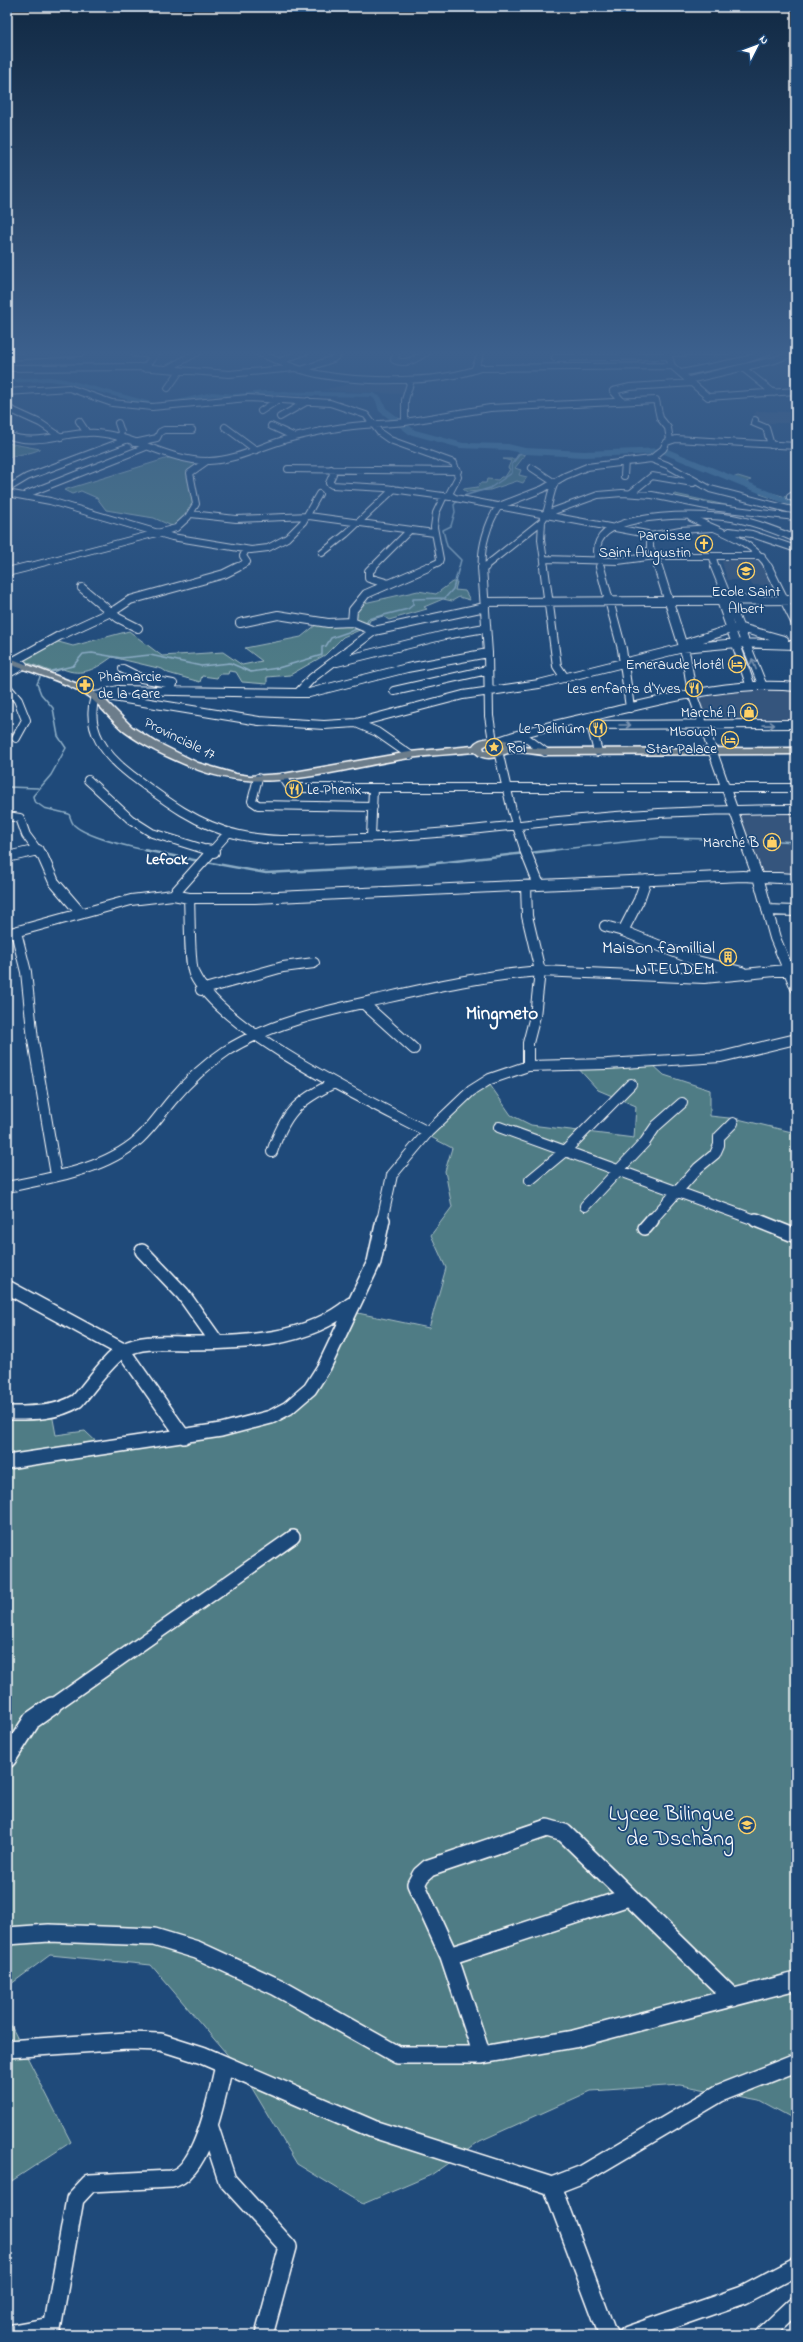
<svg xmlns="http://www.w3.org/2000/svg" width="803" height="2342" viewBox="0 0 803 2342" font-family="'Indie Flower',sans-serif">
<style>
.built{fill:#34557d}
.green{fill:#4f7c85;stroke:#a7bec2}
.lines{fill:none;stroke-linecap:round;stroke-linejoin:round}
.stream-far1{stroke:#8fafc7;stroke-width:1.5}
.stream{stroke:#8fafc7;stroke-width:2.5}
.river{fill:#447aa2;fill-rule:evenodd}
.minor-far4-casing{stroke:#fff;stroke-width:8}
.minor-far3-casing{stroke:#fff;stroke-width:10}
.minor-far2-casing{stroke:#fff;stroke-width:12}
.minor-far1-casing{stroke:#fff;stroke-width:16}
.minor-casing{stroke:#fff;stroke-width:20}
.major-casing{stroke:#fff;stroke-width:3}
.minor-far4{stroke:#1f4a7a;stroke-width:6}
.minor-far3{stroke:#1f4a7a;stroke-width:8}
.minor-far2{stroke:#1f4a7a;stroke-width:10}
.minor-far1{stroke:#1f4a7a;stroke-width:13}
.minor{stroke:#1f4a7a;stroke-width:17}
.major{fill:#6c7d8b;fill-rule:evenodd}
.oneway{stroke:#7992af}
.labels{text-anchor:middle;stroke-width:3.5;stroke-linejoin:round;paint-order:stroke}
.far-poi-label{font-size:15px;fill:#fff;stroke:#1f4a7a;text-anchor:end}
.far-street-label{font-size:15px;fill:#fff;stroke:#1f4a7a}
.far-neighbourhood-label{font-size:16px;font-weight:bold;fill:#fff;stroke:#1f4a7a}
.poi-label{font-size:18px;fill:#fff;stroke:#1f4a7a;text-anchor:end}
.neighbourhood-label{font-size:19px;font-weight:bold;fill:#fff;stroke:#1f4a7a}
.near-poi-label{font-size:22px;fill:#fff;stroke:#1f4a7a;text-anchor:end}
</style>
<rect width="100%" height="100%" fill="#1f4a7a"/>
<filter id="ink" filterUnits="userSpaceOnUse"><feTurbulence type="fractalNoise" baseFrequency=".025" numOctaves="2"/><feDisplacementMap in="SourceGraphic" scale="8" xChannelSelector="R" yChannelSelector="G"/><feConvolveMatrix kernelMatrix="1 2 1 2 8 2 1 2 1" color-interpolation-filters="sRGB"/></filter>
<g filter="url(#ink)">
<path class="built" d="M408 381 404 393 401 394 323 390 357 382Z
M756 411 796 412V423H758L754 413H756Z
M732 558 759 559 768 571 772 585H752L749 580H727L722 561Z
M796 688V723L706 724 696 694 720 689Z
M737 811H796V875L760 874Z"/>
<path class="green" d="M7 443 40 449C29 455 19 453 7 458Z
M519 453 525 455 515 468 521 470 519 475 527 477 523 483 517 481 490 490 467 492 463 489 478 487 480 483H486L487 479 498 480 501 477H505L510 469 508 468 511 461 503 459H515Z
M175 456 202 461 188 471C185 484 192 484 193 495 195 510 183 519 174 527L154 518 106 510 97 498 81 491 72 494 64 490Z
M738 476 751 480 745 483 759 488 758 489 796 500V506L760 494 762 493 730 479Z
M675 494 739 508 796 515V520L710 509 670 497Z
M452 582H457L455 590 465 591 470 600 459 597 452 601 443 599 424 607 427 609 389 620 383 616 370 620 367 627 343 637 325 655 290 675 267 677V684L242 682 236 672 229 671 228 674H219L217 678 202 676 200 682 168 673 162 669 112 657C96 669 82 677 63 669L52 672 21 660 55 641 73 646 129 631 162 656 223 652 242 665 262 661 245 648 301 637 322 620 345 622 364 603 418 591 436 594Z
M652 1064 664 1075 710 1090V1116L738 1119 796 1133V2120L759 2100 681 2085 591 2091 480 2141 431 2175 363 2204 297 2164 243 2073 151 1965 50 1955 7 1987V1407L50 1403 56 1435 85 1431 105 1450 274 1414 308 1391 353 1312 429 1328 446 1268 431 1235 452 1207 445 1171 452 1148 427 1135 488 1082 511 1115 531 1125 634 1138 636 1106 598 1090 576 1066Z
M7 2018 71 2142 7 2184Z"/>
<g class="lines">
<path class="stream-far1" d="M366 626 368 619 408 609 413 605V599L445 598 453 589 461 560 447 546 443 530 451 526 455 512 454 505 460 497 490 488 512 473V464L523 450
M51 671 73 666 83 654 92 653 121 658 150 655 201 666 230 663 251 672 278 668 322 655V647L326 646 331 638 360 628
M40 677 37 684 41 694 53 708 58 736 66 748 51 775 33 796 34 801 44 808 69 814C70 817 72 823 74 825 88 838 131 847 149 851
M7 787 38 788
M763 840 796 842
M546 851 660 838 714 839"/>
<path class="stream" d="M144 850 199 861
M530 853 554 850
M206 862 266 873 420 865 525 853"/>
<path class="river" d="M49 377 65 379 155 403H165L212 392 234 394 265 391 373 393 381 397 386 408 415 430 463 443 508 444 525 448 584 451 665 448 796 502V508L664 454 584 457 525 454 508 450 460 448 409 434 379 411 376 401 372 397 265 395 234 398 212 396 166 407H155L65 383 49 381 7 383V379Z"/>
<g class="minor-far4-casing">
<path id="minor-far4" d="M255 351C272 358 291 368 309 372 352 383 439 384 480 368L672 366
M397 351 394 360C406 366 418 358 428 351
M667 351 672 366 708 397 796 391
M133 353 155 355 144 368
M667 353 729 351
M7 357 80 353
M555 358 669 356
M281 361 306 351
M7 368 139 367 229 374 295 368
M475 368 482 351
M167 369 198 352
M744 369 774 393
M301 370 333 359 343 351
M681 373 745 360 768 352
M689 380 775 360 796 352
M168 388 180 371
M7 392 69 388 112 403 152 407 248 398 330 403 366 415 380 433 390 440 454 463 458 477 449 494 455 498 647 534 650 536V548L655 556H762
M622 401 613 391 630 387 693 383
M7 408 40 423 61 437
M261 411 278 400
M280 417 308 401
M755 420 754 423 766 428 771 445
M79 421 87 433
M405 422 490 408 656 400 660 418 668 428 670 440
M118 423 121 432 119 438
M271 426 295 437
M225 427 256 450
M7 435C36 447 67 431 97 433 136 436 170 462 209 461 238 460 263 445 291 438 311 433 332 428 353 426 371 424 388 424 405 422V400L411 380
M134 443 157 438 160 432 164 430H192
M651 459 663 449 667 442 676 439 796 446
M532 468 555 483
M288 469 458 471
M331 469 333 474 329 483 332 485 385 488 450 497
M624 476 625 461
M7 489 27 477 126 440
M7 493 50 501 172 537 251 550 268 548 287 538 303 522 319 494
M631 493 652 476 693 483
M796 493 790 497 796 499
M27 494 146 447
M548 513 598 495 622 493 652 495 711 507 795 517
M191 514 236 519 309 516 434 533
M691 518C719 531 753 540 769 568
M542 521 541 540 545 568
M729 531 752 534 796 549
M650 536 680 530 712 528
M322 553 346 534 394 489
M713 558 716 568
M544 559 618 561 655 556 659 568
M23 568 176 528 188 517 196 504 190 473 207 461
M236 568 247 562 243 556 246 550
M372 568 409 531
M426 568 439 562 440 559 434 527 436 513 444 496
M482 568C480 549 488 522 499 506L543 489 565 476 587 467 651 459 667 465 710 489 796 511
M483 568 542 521C550 510 548 497 555 483
M601 568C598 559 595 550 599 541 613 511 705 514 732 518 755 522 775 530 796 539"/>
</g>
<g class="minor-far3-casing">
<path id="minor-far3" d="M373 567 369 571V578L389 584
M482 567 488 653 489 716 493 741
M544 567 557 666 565 678
M600 567 622 649 630 708
M658 567 686 656 692 693 748 851
M715 567 762 684
M768 567 796 624
M482 569 485 567
M7 572 27 567
M82 588 118 618 138 628
M719 595 750 684
M485 602 796 600
M240 623 278 615 328 623 352 622
M374 631 352 622 353 610 366 594 428 567
M687 643 731 629 741 628 784 640
M796 645 737 643 683 648 539 684 463 695 356 723 324 725 259 721 101 695 95 696C85 730 105 755 131 775 164 800 198 826 239 835 270 842 302 840 333 839 408 837 483 829 558 821 637 813 717 809 796 809
M12 662 59 636 115 610 130 600 224 574 238 567
M337 662 445 635 485 628
M123 669 141 678 173 684
M7 674 23 665
M7 687 18 700 26 720 16 738
M394 691 487 670
M105 693 118 690 298 693 312 678 374 631 485 607
M298 693H309L407 668 488 653
M356 723 377 732 410 755
M575 725 796 724
M591 725 598 752
M521 734 545 752
M499 741C532 729 567 722 602 714 667 699 729 681 796 687
M499 755 512 811 525 851
M283 777 289 786 296 788H796
M258 778 252 801 258 805 373 807
M88 780 130 819 152 833 210 851
M7 816 20 818 26 835 38 851
M371 838 373 788
M34 851 38 850
M212 851 229 832"/>
</g>
<g class="minor-far2-casing">
<path id="minor-far2" d="M37 850 43 857 54 882 79 911V914
M207 850 214 852
M525 850 539 885 743 876 796 879
M748 850 758 877 775 938 796 988
M7 857 38 850
M526 886 527 916 540 971 535 1016 528 1043V1066
M173 895 213 850
M189 898C190 912 189 964 194 974 221 1031 370 1102 428 1132
M767 910 796 911
M605 926 623 931 697 961 742 972
M623 931 639 900 646 880
M16 932 26 972 33 1040 56 1175
M7 934 131 900 173 895 189 898H255L539 885
M201 990 283 967 314 963
M363 1003 414 1049
M499 1127 758 1221
M272 1152C285 1113 297 1101 334 1083
M530 1180 565 1151 631 1084
M7 1187C50 1178 105 1170 139 1139 152 1127 161 1113 172 1100 188 1081 205 1065 226 1051 274 1021 331 1010 385 998 437 986 487 975 540 971L704 978 796 969
M585 1206 645 1142 656 1126 682 1103
M382 1221 392 1175 428 1132 471 1091 490 1079 528 1066 607 1064 721 1057 796 1039
M651 1221 698 1168 715 1154 719 1145V1137L733 1123"/>
</g>
<g class="minor-far1-casing">
<path id="minor-far1" d="M756 1220 796 1236
M645 1228 652 1220
M142 1251 183 1294 217 1342
M7 1287 123 1350 184 1437
M7 1413C31 1413 55 1414 77 1401 90 1387 108 1359 124 1350 142 1340 167 1343 187 1343 243 1343 306 1342 351 1304
M7 1462 221 1430 271 1417 288 1408 310 1389 324 1367 374 1262 383 1220
M51 1707 293 1537"/>
</g>
<g class="minor-casing">
<path id="minor" d="M7 1759 32 1720 52 1706
M7 1936 49 1933 154 1937 197 1950 277 1987 398 2055H482L574 2039 796 1981
M449 1956 629 1897
M7 2049 127 2041 161 2042 202 2055 373 2129 552 2186 583 2174 720 2093 796 2063
M482 2055 449 1956 416 1884 421 1875 429 1868 547 1828 564 1833 733 1998
M209 2125 227 2180 288 2247 264 2335
M552 2186 606 2330 610 2335
M7 2334 51 2326
M51 2335 75 2199 90 2183 171 2179C203 2174 218 2092 224 2065
M628 2335 743 2295 796 2267
M764 2335 796 2305"/>
</g>
<g class="major-casing">
<path id="major" d="M7 657 88 688 103 698 132 727 156 742 198 763 236 774 250 776 283 774 410 752 473 746C480 735 497 738 509 741L512 746 545 749 796 748V754L545 755C535 754 524 752 513 752 502 753 488 765 475 752 453 754 431 755 409 758 337 769 259 798 189 766 167 757 144 746 125 732 110 720 100 703 83 693 63 681 30 672 7 663ZM488 744 499 745 504 748 495 752 484 750 483 747Z"/>
</g>
<use href="#minor-far4" class="minor-far4"/>
<use href="#minor-far3" class="minor-far3"/>
<use href="#minor-far2" class="minor-far2"/>
<use href="#minor-far1" class="minor-far1"/>
<use href="#minor" class="minor"/>
<use href="#major" class="major"/>
</g>
<defs><path id="oneway-shaft" d="M-6 0H5M1.5-3L5.5 0L1.5 3" fill="none" stroke-width="1.6" stroke-linecap="round" stroke-linejoin="round"/></defs>
<g class="oneway">
<use href="#oneway-shaft" transform="translate(754 664) rotate(-111)"/>
<use href="#oneway-shaft" transform="translate(625 725)"/>
<use href="#oneway-shaft" transform="translate(769 725) rotate(-1)"/>
</g>
</g>
<linearGradient id="sky" x2="0" y2="1"><stop stop-color="#112943"/><stop offset="0.52" stop-color="#3c608d"/><stop offset="1" stop-color="#3c608d" stop-opacity="0"/></linearGradient>
<rect width="803" height="679" fill="url(#sky)"/>
<defs>
<g id="church-ring" transform="scale(0.9)"><circle r="9.5" fill="#1f4a7a" stroke="#ffd166" stroke-width="1.5"/><path d="M-1.2-6h2.4v3.5h3.3v2.4h-3.3V6h-2.4V-.1h-3.3v-2.4h3.3Z" fill="#ffd166"/></g>
<g id="school-ring" transform="scale(0.9)"><circle r="9.5" fill="#1f4a7a" stroke="#ffd166" stroke-width="1.5"/><path d="M0-5L7-2L0 1L-7-2ZM-4 1L0 2.5L4 1V4Q0 6-4 4Z" fill="#ffd166"/></g>
<g id="hotel-ring" transform="scale(0.9)"><circle r="9.5" fill="#1f4a7a" stroke="#ffd166" stroke-width="1.5"/><path d="M-6-4.5h1.5V1H6V5H4.5V3h-9V5H-6ZM-4 0a1.8 1.8 0 1 1 3.6 0ZM.5 0V-2.5h3Q6-2.5 6 0Z" fill="#ffd166"/></g>
<g id="pharmacy-ring" transform="scale(0.9)"><circle r="9.5" fill="#1f4a7a" stroke="#ffd166" stroke-width="1.5"/><path d="M-2-6h4v4h4v4h-4v4h-4v-4h-4v-4h4Z" fill="#ffd166"/></g>
<g id="restaurant-ring" transform="scale(0.9)"><circle r="9.5" fill="#1f4a7a" stroke="#ffd166" stroke-width="1.5"/><path d="M-5-6h1v4h1v-4h1v4h1v-4h1v5L-1.5 .5V6h-2V.5L-5-1ZM5-6V6H3V1.5H1.5Q1.5-4 5-6Z" fill="#ffd166"/></g>
<g id="shop-ring" transform="scale(0.9)"><circle r="9.5" fill="#1f4a7a" stroke="#ffd166" stroke-width="1.5"/><path d="M-5-2.5h2.3a2.7 3.5 0 0 1 5.4 0H5L5.5 6h-11ZM-1.5-2.5h3a1.5 2.3 0 0 0-3 0Z" fill="#ffd166"/></g>
<g id="sight-ring" transform="scale(0.9)"><circle r="9.5" fill="#1f4a7a" stroke="#ffd166" stroke-width="1.5"/><path d="M0-6L1.8-2.2L6-1.7L2.9 1.2L3.7 5.4L0 3.3L-3.7 5.4L-2.9 1.2L-6-1.7L-1.8-2.2Z" fill="#ffd166"/></g>
<g id="building-ring" transform="scale(0.9)"><circle r="9.5" fill="#1f4a7a" stroke="#ffd166" stroke-width="1.5"/><path d="M-4-6H4V6H1V3H-1V6H-4ZM-2.5-4.3h1.7v1.8h-1.7ZM.8-4.3h1.7v1.8H.8ZM-2.5-1h1.7V.8h-1.7ZM.8-1h1.7V.8H.8Z" fill="#ffd166"/></g>
</defs>
<g fill-rule="evenodd">
<use href="#church-ring" x="704" y="544"/>
<use href="#school-ring" x="746" y="571"/>
<use href="#hotel-ring" x="737" y="664"/>
<use href="#pharmacy-ring" x="85" y="685"/>
<use href="#restaurant-ring" x="694" y="688"/>
<use href="#shop-ring" x="749" y="712"/>
<use href="#restaurant-ring" x="598" y="728"/>
<use href="#hotel-ring" x="730" y="740"/>
<use href="#sight-ring" x="494" y="747"/>
<use href="#restaurant-ring" x="294" y="789"/>
<use href="#shop-ring" x="772" y="842"/>
<use href="#building-ring" x="728" y="957"/>
<use href="#school-ring" x="747" y="1825"/>
</g>
<g class="labels">
<g class="far-poi-label">
<text x="691" y="540">Paroisse<tspan x="691" dy="17">Saint Augustin</tspan></text>
<text x="746" y="596" text-anchor="middle">Ecole Saint<tspan x="746" dy="17">Albert</tspan></text>
<text x="724" y="669">Emeraude Hotêl</text>
<text x="98" y="681" text-anchor="start">Phamarcie<tspan x="98" dy="17">de la Gare</tspan></text>
<text x="681" y="693">Les enfants d'Yves</text>
<text x="736" y="717">Marché A</text>
<text x="585" y="733">Le Delirium</text>
<text x="717" y="736">Mbouoh<tspan x="717" dy="17">Star Palace</tspan></text>
<text x="507" y="752" text-anchor="start">Roi</text>
<text x="307" y="794" text-anchor="start">Le Phenix</text>
<text x="759" y="847">Marché B</text>
</g>
<g class="far-street-label">
<text transform="translate(180 738) rotate(26)" y="5">Provinciale 17</text>
</g>
<g class="far-neighbourhood-label">
<text x="167" y="864">Lefock</text>
</g>
<g class="poi-label">
<text x="715" y="953">Maison famillial<tspan x="715" dy="21">NTEUDEM</tspan></text>
</g>
<g class="neighbourhood-label">
<text x="502" y="1019">Mingmeto</text>
</g>
<g class="near-poi-label">
<text x="734" y="1820">Lycee Bilingue<tspan x="734" dy="25">de Dschang</tspan></text>
</g>
</g>
<rect width="803" height="2342" fill="none" stroke="#1f4a7a" stroke-width="24"/>
<rect x="12" y="12" width="779" height="2318" fill="none" stroke="#fff" stroke-width="1.5" filter="url(#ink)"/>
<g transform="translate(757 46) rotate(48)" stroke="#1f4a7a" stroke-width="3" paint-order="stroke">
<path d="M0-3L7 15L0 10L-7 15Z" fill="#ffffff"/>
<text y="-6" font-size="11" font-weight="bold" text-anchor="middle" fill="#ffffff">N</text>
</g>
</svg>
